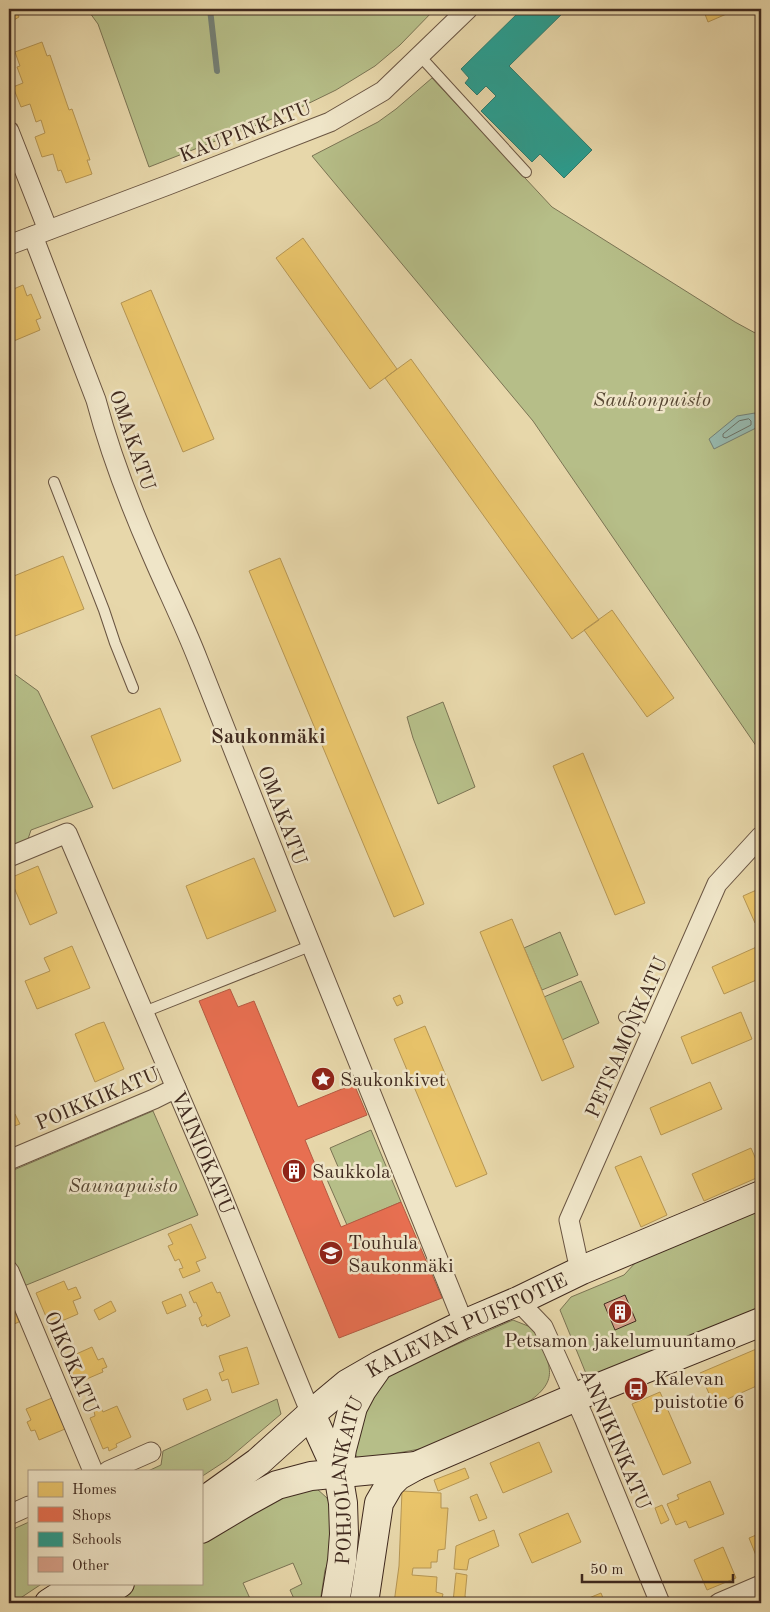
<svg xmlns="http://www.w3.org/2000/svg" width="770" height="1612" viewBox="0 0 770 1612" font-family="'Old Standard TT',serif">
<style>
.green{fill:#b6be88;stroke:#7b7454}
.water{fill:#97b9ae;stroke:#748075}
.homes{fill:#e9c46a;stroke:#b69654}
.shops{fill:#e76f51;stroke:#b55a42}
.schools{fill:#2a9d8f;stroke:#317a6d}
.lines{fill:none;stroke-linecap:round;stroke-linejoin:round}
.shore{stroke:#6c7266;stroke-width:1}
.stream{stroke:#748075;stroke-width:6}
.building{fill:#d9a28b;stroke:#402a1f}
.service-casing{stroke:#6a5542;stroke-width:12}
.minor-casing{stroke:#6a5542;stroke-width:21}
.secondary-casing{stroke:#402a1f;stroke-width:30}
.service{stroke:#efe5c8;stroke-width:10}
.minor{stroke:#efe5c8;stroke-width:19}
.secondary{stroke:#efe5c8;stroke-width:28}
.labels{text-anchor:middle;stroke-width:5;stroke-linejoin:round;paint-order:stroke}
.street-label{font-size:20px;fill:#402a1f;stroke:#efe5c8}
.park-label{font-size:20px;font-style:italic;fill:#584834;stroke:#efe5c8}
.poi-label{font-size:20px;fill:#402a1f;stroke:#efe5c8;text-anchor:start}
.neighbourhood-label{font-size:21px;font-weight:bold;fill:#402a1f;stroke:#efe5c8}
</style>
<rect width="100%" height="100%" fill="#e7d7aa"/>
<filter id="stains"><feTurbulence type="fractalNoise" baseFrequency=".004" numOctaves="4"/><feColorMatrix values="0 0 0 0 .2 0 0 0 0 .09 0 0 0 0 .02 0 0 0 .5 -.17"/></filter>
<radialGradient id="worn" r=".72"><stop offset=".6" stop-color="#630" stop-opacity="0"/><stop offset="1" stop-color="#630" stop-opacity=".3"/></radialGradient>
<path class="green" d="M87 9H435L400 45 375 66 336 90 295 110 149 167 98 24Z
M432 78 552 207 735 322 757 334 761 315V753L533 421 312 156 378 122 396 109Z
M9 670 38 691 93 807 31 830 28 839 9 847Z
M443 702 475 787 438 804 413 738 407 717Z
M560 932 578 975 542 990 524 948Z
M581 981 599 1023 562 1040 544 997Z
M153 1111 198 1215 24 1286 9 1248V1172Z
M371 1130 401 1202 347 1225 325 1175 339 1169 330 1148Z
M761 1209V1312L602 1377 587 1376 560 1310 571 1297 624 1275 637 1261Z
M513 1320 533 1328C551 1368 563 1380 521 1407L425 1448 365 1459 358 1458 354 1453 372 1388 391 1373Z
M277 1399 281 1414 227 1460 201 1477V1471H148L161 1465 163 1451Z
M316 1488 327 1498 332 1510V1555L325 1570 320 1603H296L290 1590 302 1584 293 1563 243 1583 252 1603H104L133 1583H201V1538L259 1504Z
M29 1522V1583H43L13 1603H9V1531Z"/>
<path class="water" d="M755 413 758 427 714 449 709 439 737 416Z"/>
<path class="homes" d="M9 9H15L19 17 9 23Z
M703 9H738L708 22Z
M42 42 47 56 50 55 69 110 72 109 90 160H87L92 174 66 183 61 170 58 171 53 154 42 157 35 137 45 133 41 120 36 122 30 104 21 107 13 87 23 83 17 67 20 66 15 52Z
M303 238 397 369 370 389 276 258Z
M23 285 27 296 31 294 41 318 36 320 40 330 9 343V291Z
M151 290 214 439 183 452 121 303Z
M411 359 599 620 572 639 385 378Z
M63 556 84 609 15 636 9 621V578Z
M280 558 424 904 394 917 249 571Z
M612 610 674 698 647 717 584 630Z
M160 708 181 761 113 789 91 736Z
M583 753 645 903 615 915 553 766Z
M254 858 276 911 207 939 186 886Z
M38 866 57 913 30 925 10 878Z
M761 888V920L755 923 743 896Z
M512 919 574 1067 542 1081 480 932Z
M761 945V978L724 994 712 967Z
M72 946 90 988 37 1009 25 981 50 971 44 958Z
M400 995 403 1003 397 1006 393 998Z
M741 1012 752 1039 692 1064 681 1037Z
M104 1022 124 1069 95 1082 75 1034 97 1024Z
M425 1026 487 1174 456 1187 394 1039Z
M710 1082 722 1109 661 1135 650 1108Z
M15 1114 20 1124 9 1128V1117Z
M751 1148 761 1171V1176L704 1201 692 1174Z
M641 1156 667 1215 641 1227 615 1167Z
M191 1224 206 1258 196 1262 200 1271 183 1278 179 1269 183 1268 179 1259 175 1261 168 1246 173 1244 168 1234Z
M64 1281 68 1290 76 1287 81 1298 73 1301 78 1314 50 1326 36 1293Z
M212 1282 217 1293 220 1292 230 1316 207 1327 206 1324 202 1326 199 1318 202 1316 196 1302 194 1303 189 1292Z
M181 1294 186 1306 167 1314 162 1302Z
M9 1297 19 1322 9 1326Z
M111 1301 116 1311 99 1320 94 1310Z
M92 1347 98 1360 103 1358 107 1367 102 1369 103 1372 75 1384 65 1359Z
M247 1347 259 1384 232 1393 228 1379 222 1381 219 1373 224 1371 219 1356Z
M761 1347V1384L714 1405 700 1373Z
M207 1389 211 1400 187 1410 183 1399Z
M660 1392 691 1463 663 1475 632 1404Z
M52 1398 65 1429 39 1440 35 1430 31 1431 27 1422 31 1420 26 1409Z
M117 1406 131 1437 116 1444 117 1447 109 1451 108 1447 103 1449 90 1418 95 1416 94 1411 101 1408 103 1412Z
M539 1442 552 1472 503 1493 490 1463Z
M465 1468 469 1478 438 1491 434 1480Z
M710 1481 724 1514 689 1528 686 1521 676 1525 667 1504 679 1499 677 1495Z
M402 1491 441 1493V1508H448L445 1549 438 1550 437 1562H431V1568H413L412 1575 437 1577 436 1592 443 1594 441 1603H394L399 1566Z
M477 1494 487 1518 479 1521 470 1497Z
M662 1505 669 1520 661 1524 655 1508Z
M568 1513 581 1542 532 1563 519 1534Z
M494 1530 499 1546 469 1559 467 1570 454 1569 456 1546Z
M761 1533V1568L749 1538Z
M723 1547 736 1578 707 1590 694 1560Z
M456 1573 467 1575 465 1596 468 1603H454L453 1602Z
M601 1593 605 1603H577Z"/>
<path class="shops" d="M230 989 238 1007 254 1001 298 1107 354 1084 367 1115 305 1140 341 1227 401 1202 442 1298 339 1338 199 1001Z"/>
<path class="schools" d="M522 9H567L509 66 592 150 564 178 540 154 532 162 481 111 496 96 486 86 477 95 465 83 469 78 461 69Z"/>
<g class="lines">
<path class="shore" d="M749 419 751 421V425L726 438 723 437V434L739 421Z"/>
<path class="stream" d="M210 9 217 71"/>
</g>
<path class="building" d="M625 1295 636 1321 615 1330 604 1304Z"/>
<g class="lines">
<g class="service-casing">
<path id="service" d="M420 56 526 172
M54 482 104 610 115 643 133 688
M144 1012 310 946
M624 1017 652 1034"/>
</g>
<g class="minor-casing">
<g id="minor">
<path d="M9 131 48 230"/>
<path d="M33 236 96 400C110 453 130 505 152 555 167 590 184 624 198 660 285 882 374 1103 464 1324"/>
<path d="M9 245 168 185 330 122 383 91 468 9"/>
<path id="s1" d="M9 857 67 833 215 1179 311 1414"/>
<path d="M9 1160 154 1099 176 1088"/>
<path d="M582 1270 577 1257 569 1220 717 884 761 836"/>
<path d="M9 1271 93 1471"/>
<path d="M518 1301 543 1327 584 1418 660 1603"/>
<path d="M108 1471 151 1452"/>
<path d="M9 1515 29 1506"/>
<path d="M719 1603 761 1585"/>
</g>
</g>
<g class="secondary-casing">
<g id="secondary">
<path d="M311 1414 338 1473"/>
<path id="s2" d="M201 1503 258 1462 311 1414 347 1384 380 1365 464 1324 518 1301 582 1270 761 1195"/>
<path d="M201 1529 248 1501 277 1485 311 1476 416 1466 590 1391 761 1322"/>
<path d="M49 1603 80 1583"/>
<path d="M90 1603 120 1583"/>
<path id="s3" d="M335 1603 342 1561 344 1534 343 1503 338 1473 342 1449 353 1407 362 1390 376 1370"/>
<path d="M364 1603 379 1503 390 1484 398 1476 416 1466"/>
</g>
</g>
<use href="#service" class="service"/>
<use href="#minor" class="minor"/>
<use href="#secondary" class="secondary"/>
</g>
<defs>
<g id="sight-disc" transform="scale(1.25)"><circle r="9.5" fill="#8f2418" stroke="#efe5c8"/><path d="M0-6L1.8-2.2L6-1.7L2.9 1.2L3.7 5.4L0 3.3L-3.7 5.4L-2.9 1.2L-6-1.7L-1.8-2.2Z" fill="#fff"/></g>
<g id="building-disc" transform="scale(1.25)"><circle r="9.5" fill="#8f2418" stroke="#efe5c8"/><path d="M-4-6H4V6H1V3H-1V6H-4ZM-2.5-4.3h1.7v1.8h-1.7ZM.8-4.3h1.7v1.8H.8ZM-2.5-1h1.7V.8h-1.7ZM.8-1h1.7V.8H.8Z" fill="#fff"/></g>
<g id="school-disc" transform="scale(1.25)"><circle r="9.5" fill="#8f2418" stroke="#efe5c8"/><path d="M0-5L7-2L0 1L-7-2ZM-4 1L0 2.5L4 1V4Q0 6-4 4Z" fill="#fff"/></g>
<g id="bus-disc" transform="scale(1.25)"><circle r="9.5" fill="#8f2418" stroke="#efe5c8"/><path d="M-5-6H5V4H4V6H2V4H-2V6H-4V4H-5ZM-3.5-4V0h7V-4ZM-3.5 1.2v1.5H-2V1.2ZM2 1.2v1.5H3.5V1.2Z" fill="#fff"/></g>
</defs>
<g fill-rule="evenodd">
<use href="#sight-disc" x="323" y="1079"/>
<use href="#building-disc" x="294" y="1171"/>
<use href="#school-disc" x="331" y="1253"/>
<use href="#building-disc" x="620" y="1312"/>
<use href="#bus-disc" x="636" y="1389"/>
</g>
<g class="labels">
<g class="street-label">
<text transform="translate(245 131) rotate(-21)" y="7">KAUPINKATU</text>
<text transform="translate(133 440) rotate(71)" y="7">OMAKATU</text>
<text transform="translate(283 815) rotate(69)" y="7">OMAKATU</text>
<text transform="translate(626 1037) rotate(-66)" y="7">PETSAMONKATU</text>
<text transform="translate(97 1098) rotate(-23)" y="7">POIKKIKATU</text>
<text dy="7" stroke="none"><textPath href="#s1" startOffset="410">VAINIOKATU</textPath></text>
<text dy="7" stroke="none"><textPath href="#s2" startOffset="322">KALEVAN PUISTOTIE</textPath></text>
<text transform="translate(72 1362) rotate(67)" y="7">OIKOKATU</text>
<text transform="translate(616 1439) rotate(67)" y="7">ANNIKINKATU</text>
<text dy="7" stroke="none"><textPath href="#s3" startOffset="124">POHJOLANKATU</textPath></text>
</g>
<g class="park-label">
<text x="652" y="406">Saukonpuisto</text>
<text x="123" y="1192">Saunapuisto</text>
</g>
<g class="poi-label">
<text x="340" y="1086">Saukonkivet</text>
<text x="312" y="1178">Saukkola</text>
<text x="348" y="1249">Touhula<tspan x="348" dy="23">Saukonmäki</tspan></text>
<text x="620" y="1347" text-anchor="middle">Petsamon jakelumuuntamo</text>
<text x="654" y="1385">Kalevan<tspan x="654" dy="23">puistotie 6</tspan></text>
</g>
<g class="neighbourhood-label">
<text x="268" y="743">Saukonmäki</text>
</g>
</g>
<rect width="770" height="1612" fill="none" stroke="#e7d7aa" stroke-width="30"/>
<rect x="10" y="10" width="750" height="1592" fill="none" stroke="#402a1f" stroke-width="2.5"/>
<rect x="15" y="15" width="740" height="1582" fill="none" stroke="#402a1f"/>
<rect x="28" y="1470" width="175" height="115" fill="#efe5c8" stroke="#a99a84"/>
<rect x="38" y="1482" width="25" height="15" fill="#e9c46a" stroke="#a99a84"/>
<text x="72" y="1494" font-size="15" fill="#402a1f">Homes</text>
<rect x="38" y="1507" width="25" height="15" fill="#e76f51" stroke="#a99a84"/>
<text x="72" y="1520" font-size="15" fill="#402a1f">Shops</text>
<rect x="38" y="1532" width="25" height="15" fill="#2a9d8f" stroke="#a99a84"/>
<text x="72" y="1544" font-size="15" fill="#402a1f">Schools</text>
<rect x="38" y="1557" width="25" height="15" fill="#d9a28b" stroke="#a99a84"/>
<text x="72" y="1570" font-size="15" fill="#402a1f">Other</text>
<path d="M582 1574v8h151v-8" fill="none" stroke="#402a1f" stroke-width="2.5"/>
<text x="590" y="1574" font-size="15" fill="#402a1f" stroke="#efe5c8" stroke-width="4" paint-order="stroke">50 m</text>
<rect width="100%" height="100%" filter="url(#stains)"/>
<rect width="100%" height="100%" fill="url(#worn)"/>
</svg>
